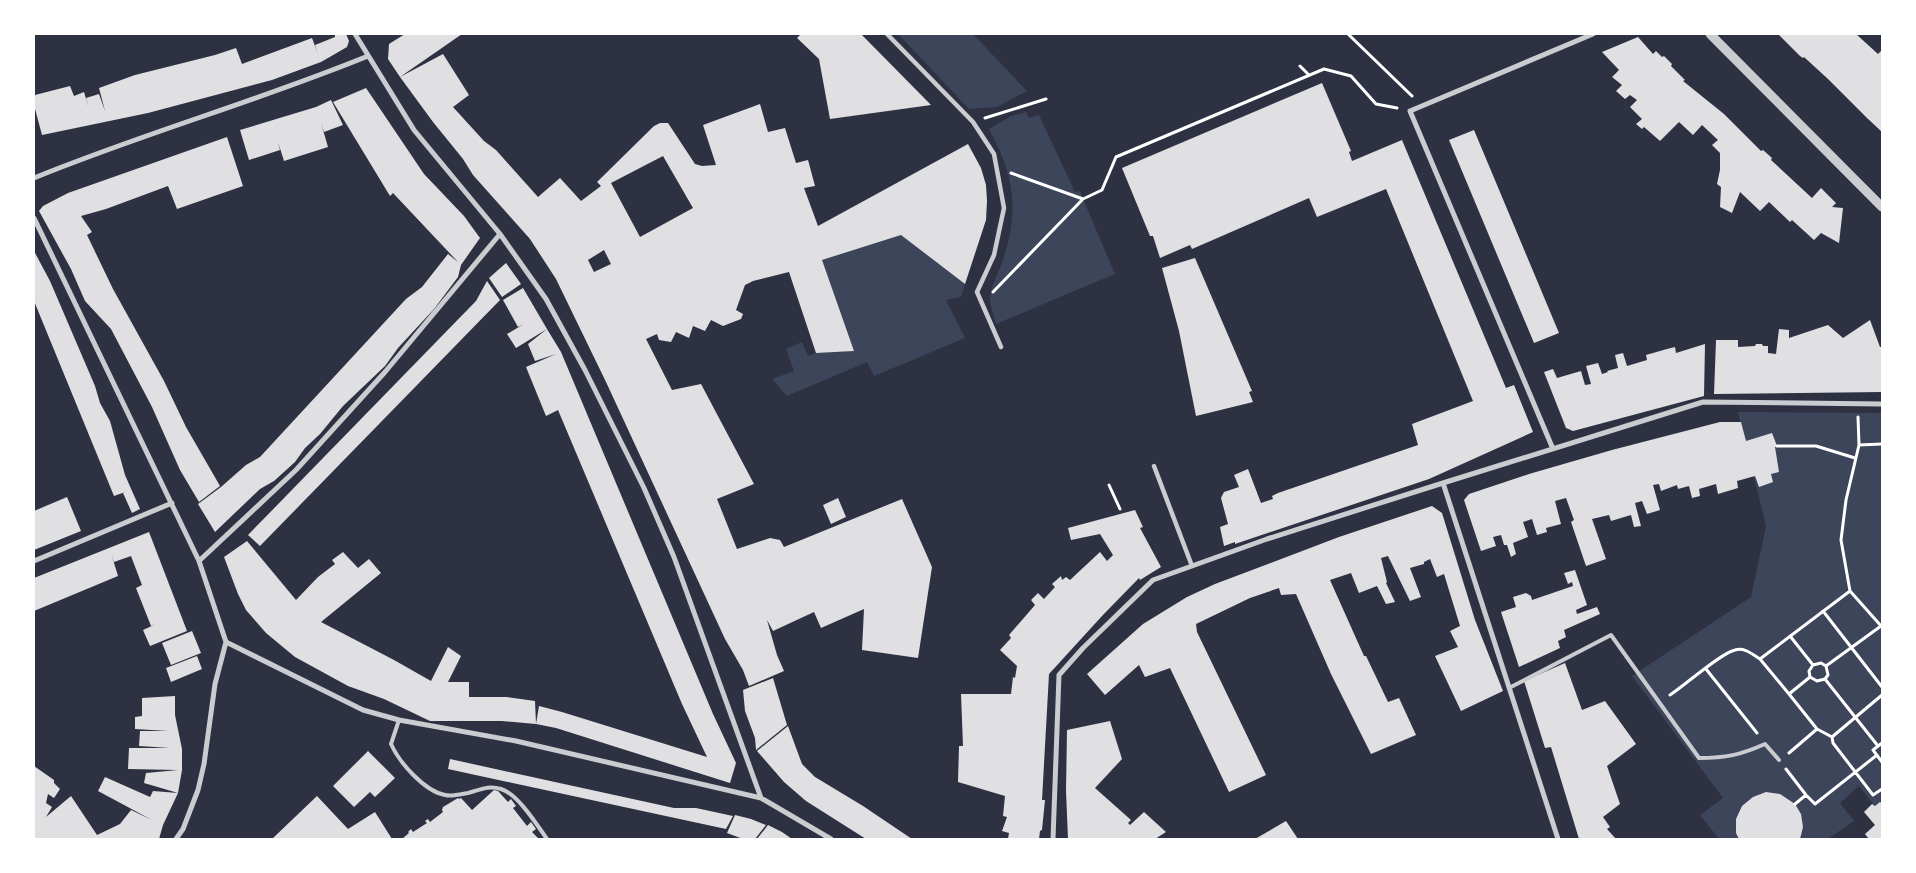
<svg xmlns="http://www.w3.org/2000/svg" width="1916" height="873" viewBox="0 0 1916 873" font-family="'PT Sans',sans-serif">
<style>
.green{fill:#3c4559}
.building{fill:#e0e0e3;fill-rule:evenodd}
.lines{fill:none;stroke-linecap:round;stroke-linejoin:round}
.path{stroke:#fff;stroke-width:3}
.service{stroke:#caccd0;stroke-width:4}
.pedestrian{stroke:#caccd0;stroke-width:4.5}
.minor{stroke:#caccd0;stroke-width:5}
.tertiary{stroke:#caccd0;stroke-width:9}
</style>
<rect width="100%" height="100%" fill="#2d3142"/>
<path class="green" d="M898 34H973L1027 91 997 107 969 109Z
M1026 112 1029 118 1039 115 1075 192 1080 191 1083 199 1115 274 996 324C994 316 991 309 990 301 989 287 1000 271 1004 257 1019 207 1014 175 989 129L1011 116Z
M901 235 965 284 961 297 946 300 965 338 874 376 867 362 787 396 772 379 794 371 786 349 802 342 808 356 816 353 853 351 822 260Z
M1738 412 1882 413V800L1875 806 1859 786 1840 803 1854 821 1828 839H1719L1700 815 1723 798 1632 676 1751 597 1766 526Z"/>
<path class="building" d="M335 34H346L349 41 347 47 321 62 272 80 148 113 42 135 34 105 35 95 70 86 74 96 84 92 89 109 86 98 99 94 105 111 99 88 135 75 215 55 236 48 242 64 312 38 318 54 315 45 335 37Z
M405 34H462L400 77 388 59 389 44Z
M801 34H861L931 105 830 119 819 59 797 38Z
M1778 34H1856L1878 54 1882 50V132L1867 118 1828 79 1804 57 1803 58 1800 56Z
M1638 37 1653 54 1656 51 1662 57 1664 56 1672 64 1671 66 1685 80 1683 81 1724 114 1761 151 1763 150 1772 158 1771 160 1812 198 1821 188 1836 203 1832 207 1843 208 1839 243 1821 233 1814 240 1792 220 1790 222 1769 202 1760 211 1740 192 1732 213 1720 207 1721 187 1717 184 1720 170V153L1712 145 1718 140 1702 125 1693 135 1679 122 1660 141 1644 127 1642 129 1636 124 1642 119 1630 107 1637 100 1630 95 1625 99 1616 91 1622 85 1612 77 1619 70 1602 52Z
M443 54 469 95 453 107 484 141 496 150 538 197 560 178 581 201 601 186 597 182 654 126 660 123H668L695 164 702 166 716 165 703 125 760 104 768 132 785 128 796 163 808 160 815 186 804 188 818 226 968 144 981 168 986 185 987 201 986 220 965 284 901 235 822 260 854 351 816 353 789 272 753 281 745 285 736 310 743 314 741 319 723 326 711 320 705 331 693 326 689 338 676 332 671 342 659 340 657 334 646 339 672 390 701 384 754 484 717 499 737 549 770 538 780 540 784 547 902 499 932 567 918 658 862 650 864 609 821 628 814 612 773 631 767 620 777 655 784 671 749 686 743 670 725 639 606 382 556 279 530 239 473 175 463 159 433 122 400 77ZM663 156 693 208 640 237 611 183ZM604 250 611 264 594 272 588 260Z
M1322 83 1351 151 1349 152 1352 161 1402 140 1506 388 1514 385 1533 432 1429 479 1235 544V542L1224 546 1220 527 1228 524 1221 498 1224 492 1239 487 1234 475 1248 469 1261 503 1273 499 1272 496 1278 493 1418 445 1412 424 1473 401 1386 189 1317 217 1309 198 1192 249 1190 245 1160 258 1153 236H1150L1122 168Z
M366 88 424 174 464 216 480 238 461 265 458 277 434 309 398 348 385 366 343 406 320 434 305 448 295 462 274 481 260 489 215 532 198 504 221 487 246 465 260 457 406 299 422 287 448 254 458 262 393 193 390 196 333 102Z
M331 100 343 125 324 132 321 123 328 147 284 161 278 142 280 150 249 160 240 130 316 107Z
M1474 130 1559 333 1534 343 1449 140Z
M227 137 243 186 177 209 168 186 106 209 81 216 92 232 87 235 113 289 164 381 186 427 220 486 199 502 180 470 152 407 111 329 85 301 71 269 39 211 43 206 68 193Z
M34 251 50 281 95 386 100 403 110 421 125 475 140 509 132 513 123 493 128 491 114 496 34 301Z
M1195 258 1252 391 1249 392 1253 402 1196 416 1179 331 1162 268Z
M506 263 521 284 502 297 489 278Z
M487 281 500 300 260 546 248 535 476 301Z
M523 288 547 329 516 348 507 334 524 324 518 327 503 300Z
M1870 320 1880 347H1882V392L1714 394 1716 340H1738V347L1755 346 1756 344H1762L1763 346H1768V353L1776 354 1779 329 1789 330V338L1828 325 1843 338Z
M547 329 561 352 713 714 736 763 730 783 556 728 536 724 539 706 562 712 707 757 682 704 558 410 546 416 526 367 556 354 535 361 528 344Z
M1705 344 1704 396 1573 431 1566 428 1544 372 1553 369 1557 378 1581 371 1585 385 1591 384 1586 366 1598 363 1602 374 1608 372 1607 371 1618 368 1615 355 1623 353 1627 366 1647 360 1646 355 1667 349 1675 347 1676 353Z
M1720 422H1741L1746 441 1772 433 1777 446 1775 447 1779 472 1771 474 1773 482 1759 487 1755 476 1737 481 1738 488 1718 494 1716 484 1699 489 1700 496 1692 498 1689 486 1678 489 1677 485 1661 491 1659 484 1653 485 1660 510 1647 514 1642 501 1635 503 1641 526 1634 527 1631 515 1611 521 1609 515 1592 519 1606 559 1586 566 1571 522 1574 520 1566 498 1555 501 1561 524 1546 528 1547 532 1537 535 1532 519 1523 522 1528 537 1513 543 1516 554 1511 557 1507 545H1504L1501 535 1493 537 1496 546 1481 551 1464 500 1469 494 1529 474 1612 450Z
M67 497 81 531 34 550V511Z
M838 498 846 517 831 524 823 505Z
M1432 506 1442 513 1475 620 1503 691 1461 711 1435 656 1458 647 1450 631 1460 626 1444 574 1437 577 1430 559 1424 562V564L1410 568 1421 597 1410 601 1388 556 1381 558 1387 582 1386 583 1395 602 1386 604 1377 586 1359 593 1351 573 1330 580 1364 656H1366L1388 702 1399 698 1416 735 1371 754 1331 674 1296 594 1281 595 1279 588 1250 598 1196 624 1197 632 1266 775 1229 792 1170 668 1145 677 1139 665 1105 695 1087 674 1143 624 1187 597 1215 584 1339 537Z
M1135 510 1143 527 1140 528 1161 567 1140 580 1139 578 1102 616 1049 674 1042 800H1045L1042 830 1040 831 1039 839H1008L1009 833 1002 831 1007 817 1003 816 1005 796 958 782 959 746H963L961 694H1011L1013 677 1015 678 1017 666 1000 650 1011 638 1009 635 1035 605 1031 600 1038 593 1044 599 1055 587 1052 584 1061 576 1062 580 1066 577 1070 580 1100 552 1107 561 1113 555 1100 534 1071 540 1068 528Z
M149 532 187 631 150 646 143 630 156 624 151 626 136 588 142 585 131 556 114 562 111 553 118 576 34 611V578Z
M247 541 296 600 318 577 335 564 332 560 343 552 358 568 369 559 381 573 321 622 394 660 431 681 448 647 461 656 448 682H469V697H506L535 701 536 724 502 721H430L384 699 348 686 295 657 266 633 246 610 238 594 224 557Z
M1575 570 1587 605 1576 610 1577 614 1597 607 1600 614 1564 630 1566 637 1558 641 1560 648 1519 667 1501 612 1516 607 1513 597 1526 593 1531 596 1532 600 1573 586 1572 582 1568 584 1564 573Z
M192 631 201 653 171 665 162 643Z
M197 656 202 669 171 682 166 668Z
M1565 663 1582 710 1605 701 1636 744 1607 766 1620 804 1603 817 1610 827 1607 829 1616 839H1579L1551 747 1545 748 1524 681Z
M773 678 787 725 756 750 755 738 745 711 743 690Z
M175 696V715L182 749V770L178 793 163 825 159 839H34V766L54 780V783L60 789 54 798 48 794 46 803 52 807 46 817 71 796 97 835 120 824 131 810 152 820 98 791 105 777 150 797 153 791 178 793 144 783 146 773 178 770 128 769 129 748H170L139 746 140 731H168L135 729V717L142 716V698Z
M1110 721 1122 759 1095 788 1131 820 1128 823 1130 825 1144 812 1166 832 1155 839H1068L1066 791 1067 730Z
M788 726 802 764 815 777 863 806 912 839H866L806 801 784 782 757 751Z
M368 751 395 778 375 797 370 792 354 807 333 786Z
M450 759 674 808H696L733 816 726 829 448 769Z
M494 790 498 791 508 802 511 799 516 806 513 808 527 826 531 822 536 829 532 832 539 839H402L409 833 408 832 411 829 413 832 427 823 425 821 428 819 430 822 443 812 442 810 443 807 458 798 459 799 461 798 472 810Z
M1766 792 1780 794 1795 804 1801 814 1803 827 1800 839H1739L1736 833V819L1742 806 1753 797Z
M317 796 348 829 375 812 392 839H272Z
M1880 802 1882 803V839H1869L1865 834 1875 825 1864 812 1872 804 1875 806Z
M735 815 751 819 766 825 755 839H743L727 833Z
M1286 821 1298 839H1255Z
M768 825 782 832 792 839H757Z"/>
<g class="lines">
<path class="path" d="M1348 34 1412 96
M1300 66 1309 75
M985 118 1046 99
M1011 173 1083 199
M993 292 1083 199 1102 190 1116 157 1324 69 1351 76 1376 104 1397 108
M1858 417 1859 445 1846 500 1841 540 1850 591 1882 627
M1859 445 1882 444
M1777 446H1816L1855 458
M1109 485 1120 509
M1823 611 1882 687
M1790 636 1813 665 1809 671 1810 677
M1813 665 1821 663 1826 666
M1706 669 1757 733
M1825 679 1817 681 1810 677 1789 694 1817 729 1832 737 1833 743 1873 795 1882 789
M1789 694 1760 659 1850 591
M1670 695C1684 686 1721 653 1735 650 1744 647 1752 654 1760 659
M1832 737 1882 695
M1882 743 1873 750 1882 762
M1878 746 1825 679 1828 675 1826 666 1881 626
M1789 753 1817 729
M1786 769 1806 795 1795 804
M1806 795 1815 804 1877 755"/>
<path class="service" d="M1509 688 1611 635 1699 758C1726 758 1740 755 1765 744L1779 760
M399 720 391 744C399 762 424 791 445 795 451 797 462 794 468 793 480 790 488 785 501 789 518 794 537 825 547 839"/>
<path class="pedestrian" d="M887 34 973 122 994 154 1004 208 994 255 977 292 1001 347
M1154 466 1192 566"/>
<path class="minor" d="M355 34 414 130 500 234 546 299 585 370 644 488 674 557 761 798
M34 178C144 133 258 101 368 56
M34 218 199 561 226 642 215 684 204 764 198 790 183 829 176 839
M1553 449 1410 111 1593 34
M1443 483 1558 839
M34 561 172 503
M199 561 296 470 385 372 500 234
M226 642 363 710 399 720 516 741 761 798 831 839
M1053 839 1059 675 1083 648 1153 580 1267 539 1443 483 1703 402 1882 404"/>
<path class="tertiary" d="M1710 34 1882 207"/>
</g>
<rect width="1916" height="873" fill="none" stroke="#ffffff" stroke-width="70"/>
</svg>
